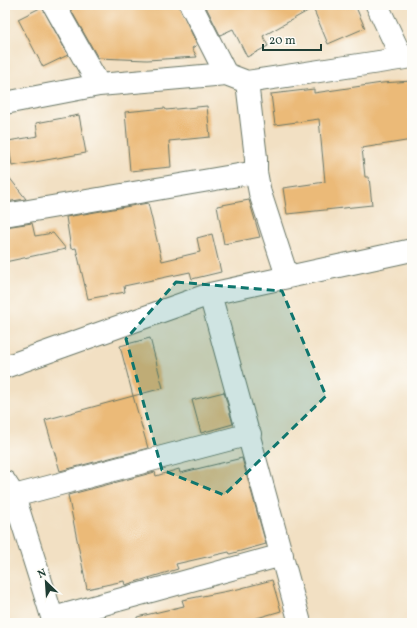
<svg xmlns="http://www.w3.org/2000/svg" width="417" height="628" viewBox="0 0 417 628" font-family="Vollkorn,serif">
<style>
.building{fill:#ebba78}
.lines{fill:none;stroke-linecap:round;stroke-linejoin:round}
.minor-casing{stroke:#697666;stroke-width:24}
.minor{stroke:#fff;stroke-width:22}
.marked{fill:#0f766e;fill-opacity:0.2;stroke:#0f766e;stroke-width:3;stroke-dasharray:8 5;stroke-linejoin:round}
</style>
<rect width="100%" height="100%" fill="#fdfcf7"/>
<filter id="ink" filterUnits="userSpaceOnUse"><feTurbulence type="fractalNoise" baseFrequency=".025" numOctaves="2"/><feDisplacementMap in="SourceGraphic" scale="8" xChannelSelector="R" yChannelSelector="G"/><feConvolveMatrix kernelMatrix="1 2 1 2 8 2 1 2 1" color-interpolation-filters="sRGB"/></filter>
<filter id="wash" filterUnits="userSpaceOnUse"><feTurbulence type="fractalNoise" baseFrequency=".012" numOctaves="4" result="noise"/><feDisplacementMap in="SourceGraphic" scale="16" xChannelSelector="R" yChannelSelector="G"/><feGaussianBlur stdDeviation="0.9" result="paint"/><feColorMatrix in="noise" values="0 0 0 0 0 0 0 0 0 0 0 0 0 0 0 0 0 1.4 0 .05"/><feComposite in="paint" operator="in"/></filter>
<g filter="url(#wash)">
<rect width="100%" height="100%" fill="#f2e0c3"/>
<g id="blocks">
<path class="building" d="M68 5H179L197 45 192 48 197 57 147 60 98 58Z
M205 5H355L365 28 328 44 313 8 263 36 268 46 247 57 233 29 220 35Z
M42 7 68 55 43 67 18 19Z
M412 81V140L362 148 365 177H369L372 205 287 214 283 188 325 182 319 119 275 125 271 94 314 89V93L382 83Z
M207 106 210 137 169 141 171 167 130 171 125 112 165 108 166 110Z
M79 115 86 153 12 166 8 141 38 136 36 123Z
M5 172 26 199 5 202Z
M249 200 260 237 224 244 217 206Z
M148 203 162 261 200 252 197 238 212 234 221 272 192 279 190 272 124 286 125 292 88 299 76 248 71 249 66 217Z
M32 223 35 236 53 233 66 249 5 262V227Z
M150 338 163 388 133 396 120 346Z
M224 392 233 424 201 433 192 400Z
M133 396 148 448 60 471 45 420Z
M242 458 266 544 230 554 229 552 176 564 178 569 125 585 124 581 87 589 68 495 155 472 156 476 179 469 180 473Z
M272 580 281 611 240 623H137V617L184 606 182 600 238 589Z"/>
</g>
</g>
<g filter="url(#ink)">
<use href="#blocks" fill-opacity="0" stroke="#697666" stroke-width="1"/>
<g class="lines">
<g class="minor-casing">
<path id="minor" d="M54 5 99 85
M191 5 226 74
M377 5 402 58
M247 82 256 158V172L260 193 287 276
M5 103 99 85 226 74 247 82 412 57
M5 215 256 172
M210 294 300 623
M5 367 210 294 412 250
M5 482 14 496 54 623
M14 496 250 434
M53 618 282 555"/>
</g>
<use href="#minor" class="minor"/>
</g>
</g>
<path class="marked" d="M176 282 282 291 326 396 224 495 162 470 126 339Z"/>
<rect width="417" height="628" fill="none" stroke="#fdfcf7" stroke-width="20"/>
<g transform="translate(46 582) rotate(335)" stroke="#fdfcf7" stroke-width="3" paint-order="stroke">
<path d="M0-3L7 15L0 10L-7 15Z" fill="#1f3d34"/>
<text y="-6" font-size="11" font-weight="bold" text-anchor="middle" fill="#1f3d34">N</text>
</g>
<path d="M263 44v6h58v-6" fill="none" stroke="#1f3d34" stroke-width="2"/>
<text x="269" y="44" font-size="12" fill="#1f3d34" stroke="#fdfcf7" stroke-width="3" paint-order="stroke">20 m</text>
</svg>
